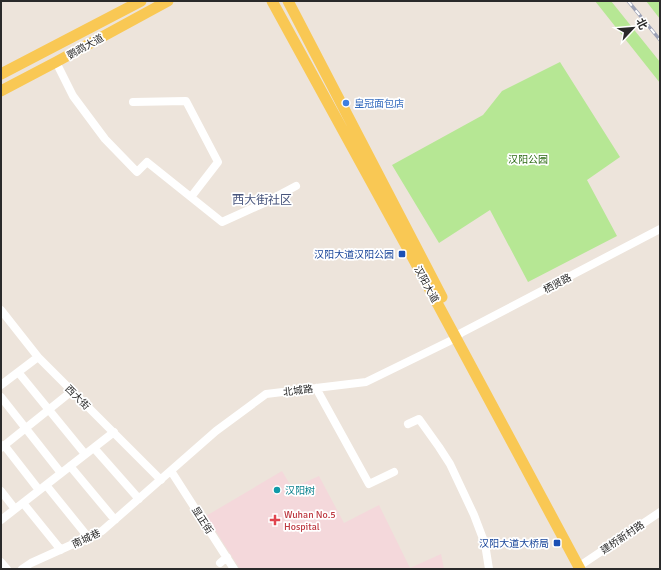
<svg xmlns="http://www.w3.org/2000/svg" width="661" height="570" viewBox="0 0 661 570" font-family="Signika,'Noto Sans SC',sans-serif">
<style>
.medical{fill:#f4d8db}
.green{fill:#b6e794}
.lines{fill:none;stroke-linecap:round;stroke-linejoin:round}
.minor{stroke:#fff;stroke-width:8}
.major{stroke:#f9c854;stroke-width:11}
.rail-casing{stroke:#9da2b6;stroke-width:3.5}
.rail{stroke:#fff;stroke-width:2;stroke-dasharray:6;stroke-linecap:butt}
.shop-dot{fill:#3f7fe0;stroke:#fff;stroke-width:1.5}
.transit-dot{fill:#1a4fb4;stroke:#fff;stroke-width:1.5}
.culture-dot{fill:#0f9aa8;stroke:#fff;stroke-width:1.5}
.health-dot{fill:#e0444e;stroke:#fff;stroke-width:1.5}
.labels{text-anchor:middle;stroke-width:3.5;stroke-linejoin:round;paint-order:stroke}
.street-label{font-size:10px;fill:#2a2a2a;stroke:#fff}
.shop-label{font-size:10px;fill:#366cbe;stroke:#fff;text-anchor:start}
.park-label{font-size:10px;fill:#2d6b16;stroke:#fff}
.transit-label{font-size:10px;fill:#164399;stroke:#fff;text-anchor:end}
.culture-label{font-size:10px;fill:#0d838f;stroke:#fff;text-anchor:start}
.health-label{font-size:10px;fill:#be3a42;stroke:#fff;text-anchor:start}
.quarter-label{font-size:12px;fill:#48557d;stroke:#fff}
</style>
<rect width="100%" height="100%" fill="#ede4db"/>
<path class="medical" d="M282 471 292 488 319 476 344 523 379 505 410 568 441 554 444 569H240L206 516Z"/>
<path class="green" d="M595 1H611L660 62V83Z
M646 1H660V19Z
M560 62 620 157 587 180 617 236 528 282 490 210 439 243 392 165 483 115 502 91Z"/>
<g class="lines">
<path class="minor" d="M56 62 73 96 105 139 137 172 147 162 222 222 264 203 296 186
M133 102 186 101 218 162 191 197
M1 310 38 357 161 480
M18 372 85 454
M1 385 38 357
M316 388 369 484 394 472
M1 397 61 473
M408 424 419 419 439 447 450 464 474 515 485 544 489 569
M4 445 39 490
M1 448 72 391
M94 448 139 499
M70 466 115 520
M171 471 234 569
M46 485 88 537
M1 491 15 509
M23 503 61 550
M1 520 114 432
M1 562 7 569
M220 563 227 557
M584 563 660 512
M22 569 31 563 102 531 216 431 266 394 366 382 456 338 461 333 660 229"/>
<path class="major" d="M272 1 414 260 580 569
M288 1 442 297
M1 74 141 1
M1 91 56 62 168 1"/>
<g class="rail-casing">
<path id="rail" d="M628 1 660 40"/>
</g>
<use href="#rail" class="rail"/>
</g>
<circle class="shop-dot" cx="346" cy="103" r="4"/>
<g class="transit-dot">
<rect x="398" y="250" width="8" height="8" rx="2"/>
<rect x="553" y="539" width="8" height="8" rx="2"/>
</g>
<circle class="culture-dot" cx="277" cy="490" r="4"/>
<path class="health-dot" d="M273 514h4v4h4v4h-4v4h-4v-4h-4v-4h4z"/>
<g class="labels">
<g class="street-label">
<text transform="translate(85 46) rotate(-29)" y="4">鹦鹉大道</text>
<text transform="translate(557 283) rotate(-28)" y="4">栖贤路</text>
<text transform="translate(427 284) rotate(62)" y="4">汉阳大道</text>
<text transform="translate(298 390) rotate(-7)" y="4">北城路</text>
<text transform="translate(78 397) rotate(45)" y="4">西大街</text>
<text transform="translate(203 520) rotate(57)" y="4">显正街</text>
<text transform="translate(622 537) rotate(-34)" y="4">建桥新村路</text>
<text transform="translate(86 538) rotate(-25)" y="4">南城巷</text>
</g>
<g class="shop-label">
<text x="354" y="107">皇冠面包店</text>
</g>
<g class="park-label">
<text x="528" y="163">汉阳公园</text>
</g>
<g class="transit-label">
<text x="394" y="258">汉阳大道汉阳公园</text>
<text x="549" y="547">汉阳大道大桥局</text>
</g>
<g class="culture-label">
<text x="285" y="494">汉阳树</text>
</g>
<g class="health-label">
<text x="284" y="518">Wuhan No.5<tspan x="284" dy="12">Hospital</tspan></text>
</g>
<g class="quarter-label">
<text x="262" y="204">西大街社区</text>
</g>
</g>
<rect width="661" height="570" fill="none" stroke="#2a2a2a" stroke-width="4"/>
<g transform="translate(633 28) rotate(64)" stroke="#ffffff" stroke-width="3" paint-order="stroke">
<path d="M0-3L7 15L0 10L-7 15Z" fill="#2a2a2a"/>
<text y="-6" font-size="11" font-weight="bold" text-anchor="middle" fill="#2a2a2a">北</text>
</g>
</svg>
